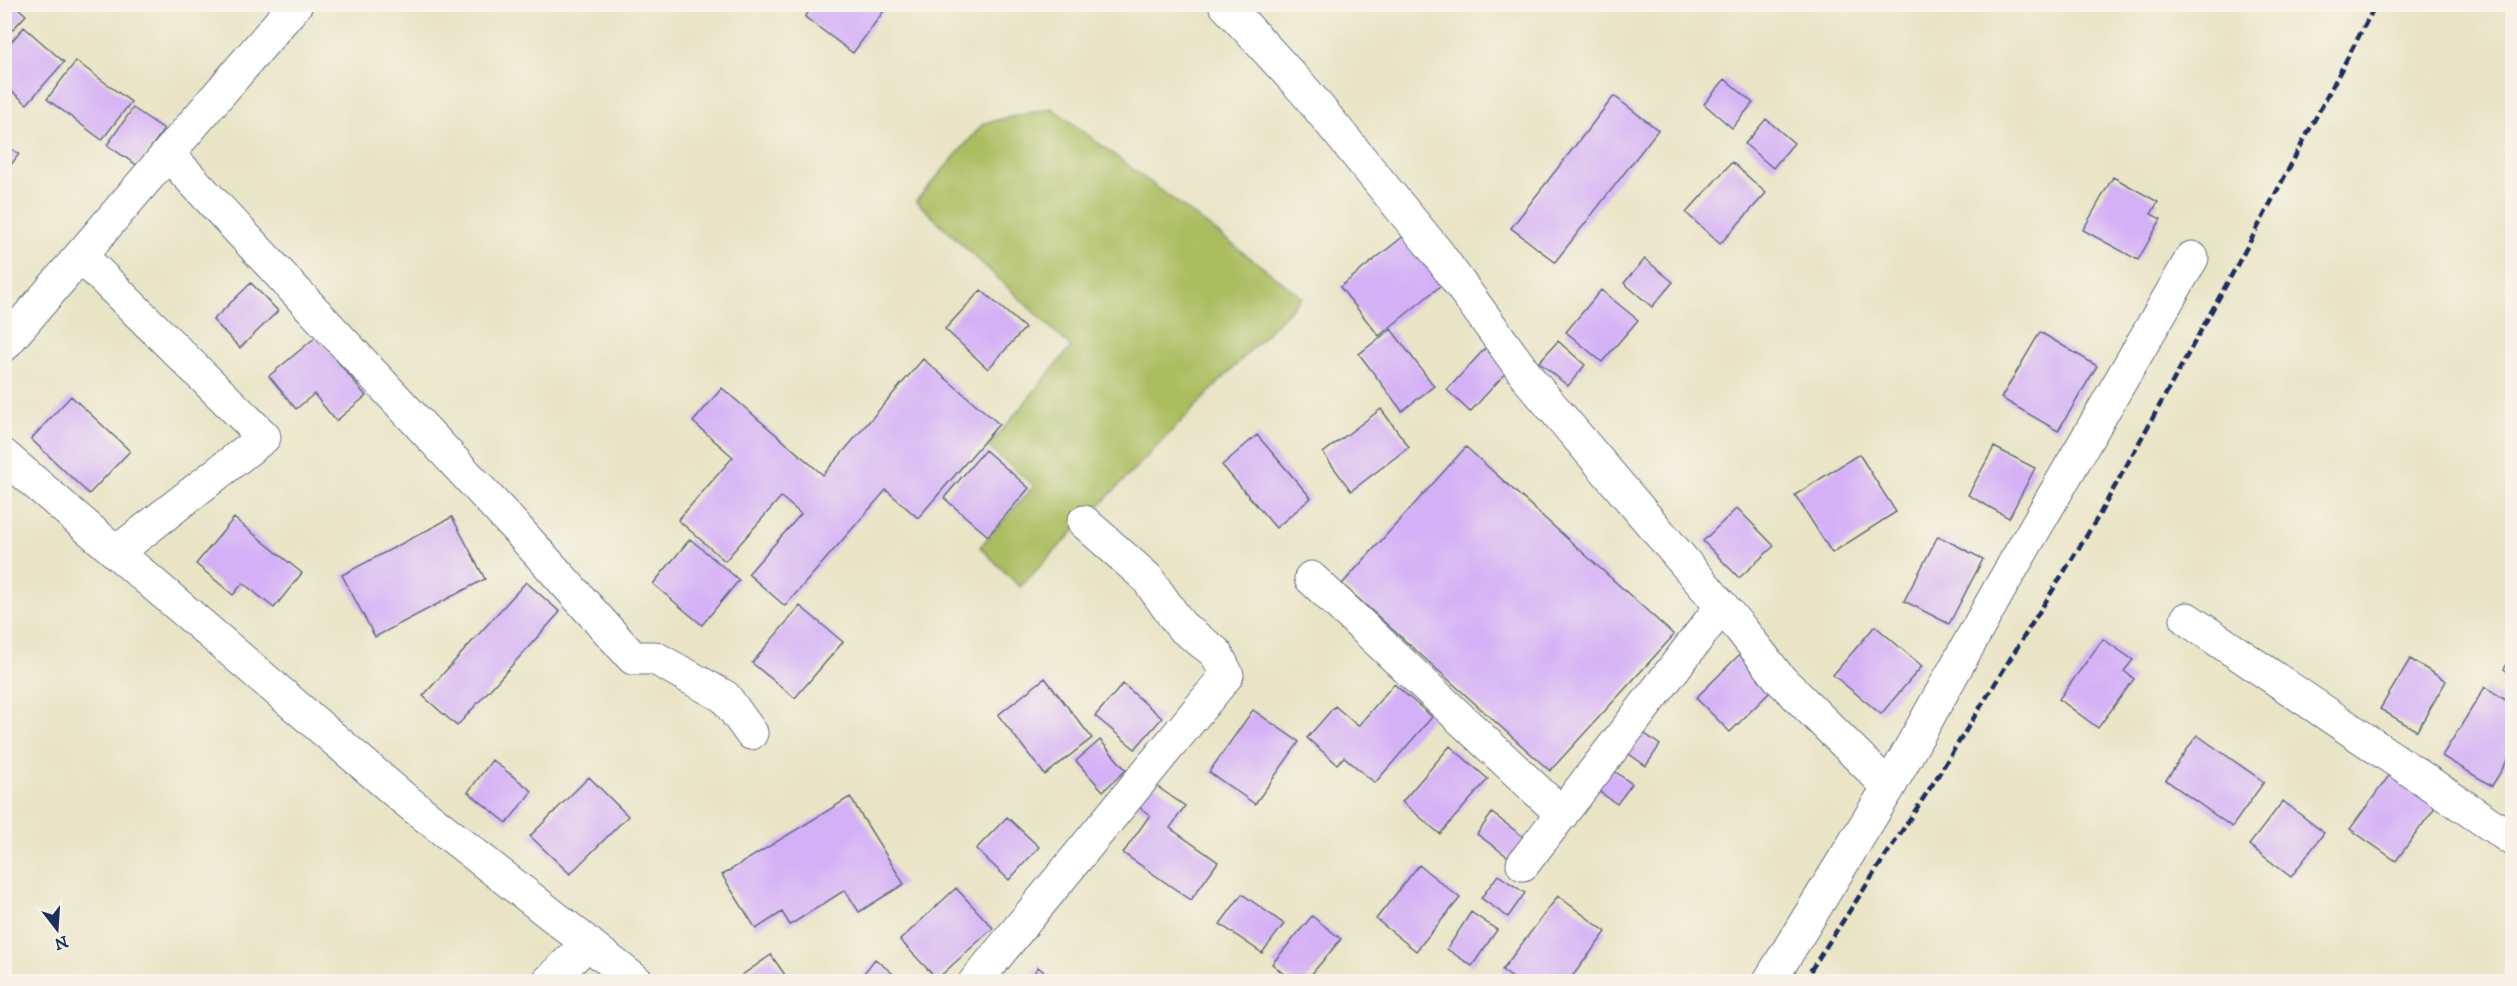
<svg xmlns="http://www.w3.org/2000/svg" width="2517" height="986" viewBox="0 0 2517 986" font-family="'IM FELL DW Pica',serif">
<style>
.green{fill:#acbd61;stroke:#647660;stroke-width:1.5}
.building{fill:#d4b0f6}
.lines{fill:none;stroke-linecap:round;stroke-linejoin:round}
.minor-casing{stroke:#636e82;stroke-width:35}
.minor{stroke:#fff;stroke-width:33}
.rail{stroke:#1b2f5e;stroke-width:4.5;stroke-dasharray:9 4.5;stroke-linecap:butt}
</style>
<rect width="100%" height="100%" fill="#f7f3e8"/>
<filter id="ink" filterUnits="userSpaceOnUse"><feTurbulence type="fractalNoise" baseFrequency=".0167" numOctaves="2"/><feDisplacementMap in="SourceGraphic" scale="12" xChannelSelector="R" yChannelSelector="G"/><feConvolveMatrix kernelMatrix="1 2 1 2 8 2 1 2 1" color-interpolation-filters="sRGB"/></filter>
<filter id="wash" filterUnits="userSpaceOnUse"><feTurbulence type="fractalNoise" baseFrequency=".008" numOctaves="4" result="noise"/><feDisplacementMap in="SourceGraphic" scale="24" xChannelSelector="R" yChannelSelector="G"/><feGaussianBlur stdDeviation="1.35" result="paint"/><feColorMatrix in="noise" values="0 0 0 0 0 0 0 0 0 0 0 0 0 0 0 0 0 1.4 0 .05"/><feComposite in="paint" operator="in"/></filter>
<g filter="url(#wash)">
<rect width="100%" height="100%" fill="#e9e4c5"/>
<path class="green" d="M1052 108 1302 297 1020 587 980 547 1034 486 988 447 1071 347 916 201 984 123Z"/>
<g id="blocks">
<path class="building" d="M4 4H14L26 15 4 39Z
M814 4H889L853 53 805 17Z
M24 27 64 62 27 104 4 85V50Z
M76 61 131 102 102 140 47 99Z
M1725 79 1753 103 1732 128 1704 104Z
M1614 96 1658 130 1555 262 1511 228Z
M133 108 164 129 138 166 107 145Z
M1766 119 1794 143 1773 168 1745 144Z
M4 144 19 154 4 174Z
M1732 162 1766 193 1720 244 1686 213Z
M2113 177 2158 202 2151 214 2161 219 2138 260 2083 230Z
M1410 231 1449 279 1379 336 1340 287Z
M1645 259 1673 282 1652 307 1624 283Z
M251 283 278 311 240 348 213 320Z
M981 290 1025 328 988 369 945 329Z
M1601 290 1638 320 1602 362 1566 332Z
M1391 329 1434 386 1402 411 1359 354Z
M2040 332 2097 366 2058 431 2001 398Z
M317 336 366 396 336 421 314 394 296 409 269 376Z
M1558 341 1585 365 1568 386 1539 362Z
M1489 344 1513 365 1470 412 1447 390Z
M923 359 999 424 918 518 886 490 785 606 748 574 801 514 781 497 725 561 678 520 733 457 693 422 722 388 823 475Z
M71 396 130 451 89 494 31 439Z
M1381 409 1409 447 1351 491 1323 453Z
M1257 435 1311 498 1276 528 1222 465Z
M1466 447 1674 635 1550 771 1342 584Z
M1994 447 2035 468 2009 518 1968 495Z
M985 450 1029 488 988 536 944 498Z
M1859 454 1896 512 1832 553 1795 495Z
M1737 508 1774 546 1739 578 1703 541Z
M452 517 485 579 375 637 342 575Z
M234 518 302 573 274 608 243 583 233 595 196 564Z
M1938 536 1983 559 1949 624 1904 601Z
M690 539 739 580 702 625 653 584Z
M526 582 560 612 457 726 423 696Z
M800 606 843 642 795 698 752 663Z
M1875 626 1922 666 1881 714 1833 675Z
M2103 639 2133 660 2124 671 2134 679 2098 728 2059 699Z
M1740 654 1774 688 1730 732 1696 698Z
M2512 655V675L2504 669Z
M2410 659 2446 681 2417 731 2380 709Z
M1045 678 1092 738 1045 775 998 715Z
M1123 684 1162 718 1135 749 1095 716Z
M1394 684 1432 717 1375 783 1344 757 1337 764 1307 738 1335 706 1358 726Z
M2485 687 2512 704V753L2492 786 2442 756Z
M1253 710 1299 742 1255 804 1209 772Z
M1637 728 1660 745 1646 766 1622 749Z
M2197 735 2264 782 2232 827 2166 780Z
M1100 740 1126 770 1103 791 1076 761Z
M1450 746 1488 779 1440 834 1402 802Z
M492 760 532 791 507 823 468 792Z
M2396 766 2441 799 2396 861 2350 829Z
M1609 767 1632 784 1617 804 1594 788Z
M589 777 628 816 570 874 530 836Z
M1152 783 1185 806 1170 828 1218 862 1191 900 1123 853 1150 815 1136 805Z
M850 797 904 884 859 912 845 890 790 925 782 912 756 929 722 875Z
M2283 801 2324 833 2291 877 2249 845Z
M1492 813 1526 839 1511 859 1477 834Z
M1007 817 1039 847 1009 880 976 849Z
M1419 865 1460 898 1416 951 1376 919Z
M1498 875 1525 893 1508 917 1481 898Z
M956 888 993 928 937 979 900 940Z
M1242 894 1284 924 1262 953 1220 924Z
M1558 896 1606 932 1568 982H1518L1502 970Z
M1471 912 1497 930 1472 966 1447 949Z
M1312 916 1341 939 1305 982H1293L1272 964Z
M771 955 790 982H732Z
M875 959 903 982H857Z
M1038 967 1057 982H1028Z
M601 970 613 982H590Z"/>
</g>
</g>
<g filter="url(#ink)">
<use href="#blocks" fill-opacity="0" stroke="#636e82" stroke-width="1.5"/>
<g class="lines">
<g class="minor-casing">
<path id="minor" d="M1225 4 1304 90 1436 251 1531 382 1741 629 1779 678 1889 787
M168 154 517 529 633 658H655L725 697 751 733
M81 256 264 437 117 552
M4 345 296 4
M4 456 403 798 637 982
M1311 578 1562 814
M2187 619 2512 839
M1523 864 1722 606
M548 982 588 943
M975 982 1227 675 1216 653 1181 626 1147 578 1084 522
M1769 982 1889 787 1999 590 2192 258"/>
</g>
<use href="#minor" class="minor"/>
<path class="rail" d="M1803 982 1934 782 2098 517 2252 238 2376 4"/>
</g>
</g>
<rect width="2517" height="986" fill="none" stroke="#f7f3e8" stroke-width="24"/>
<g transform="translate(57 929) rotate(163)" stroke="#f7f3e8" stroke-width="4.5" paint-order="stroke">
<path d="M0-4.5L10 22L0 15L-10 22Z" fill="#1b2f5e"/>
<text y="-9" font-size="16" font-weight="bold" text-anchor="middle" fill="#1b2f5e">N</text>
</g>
</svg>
